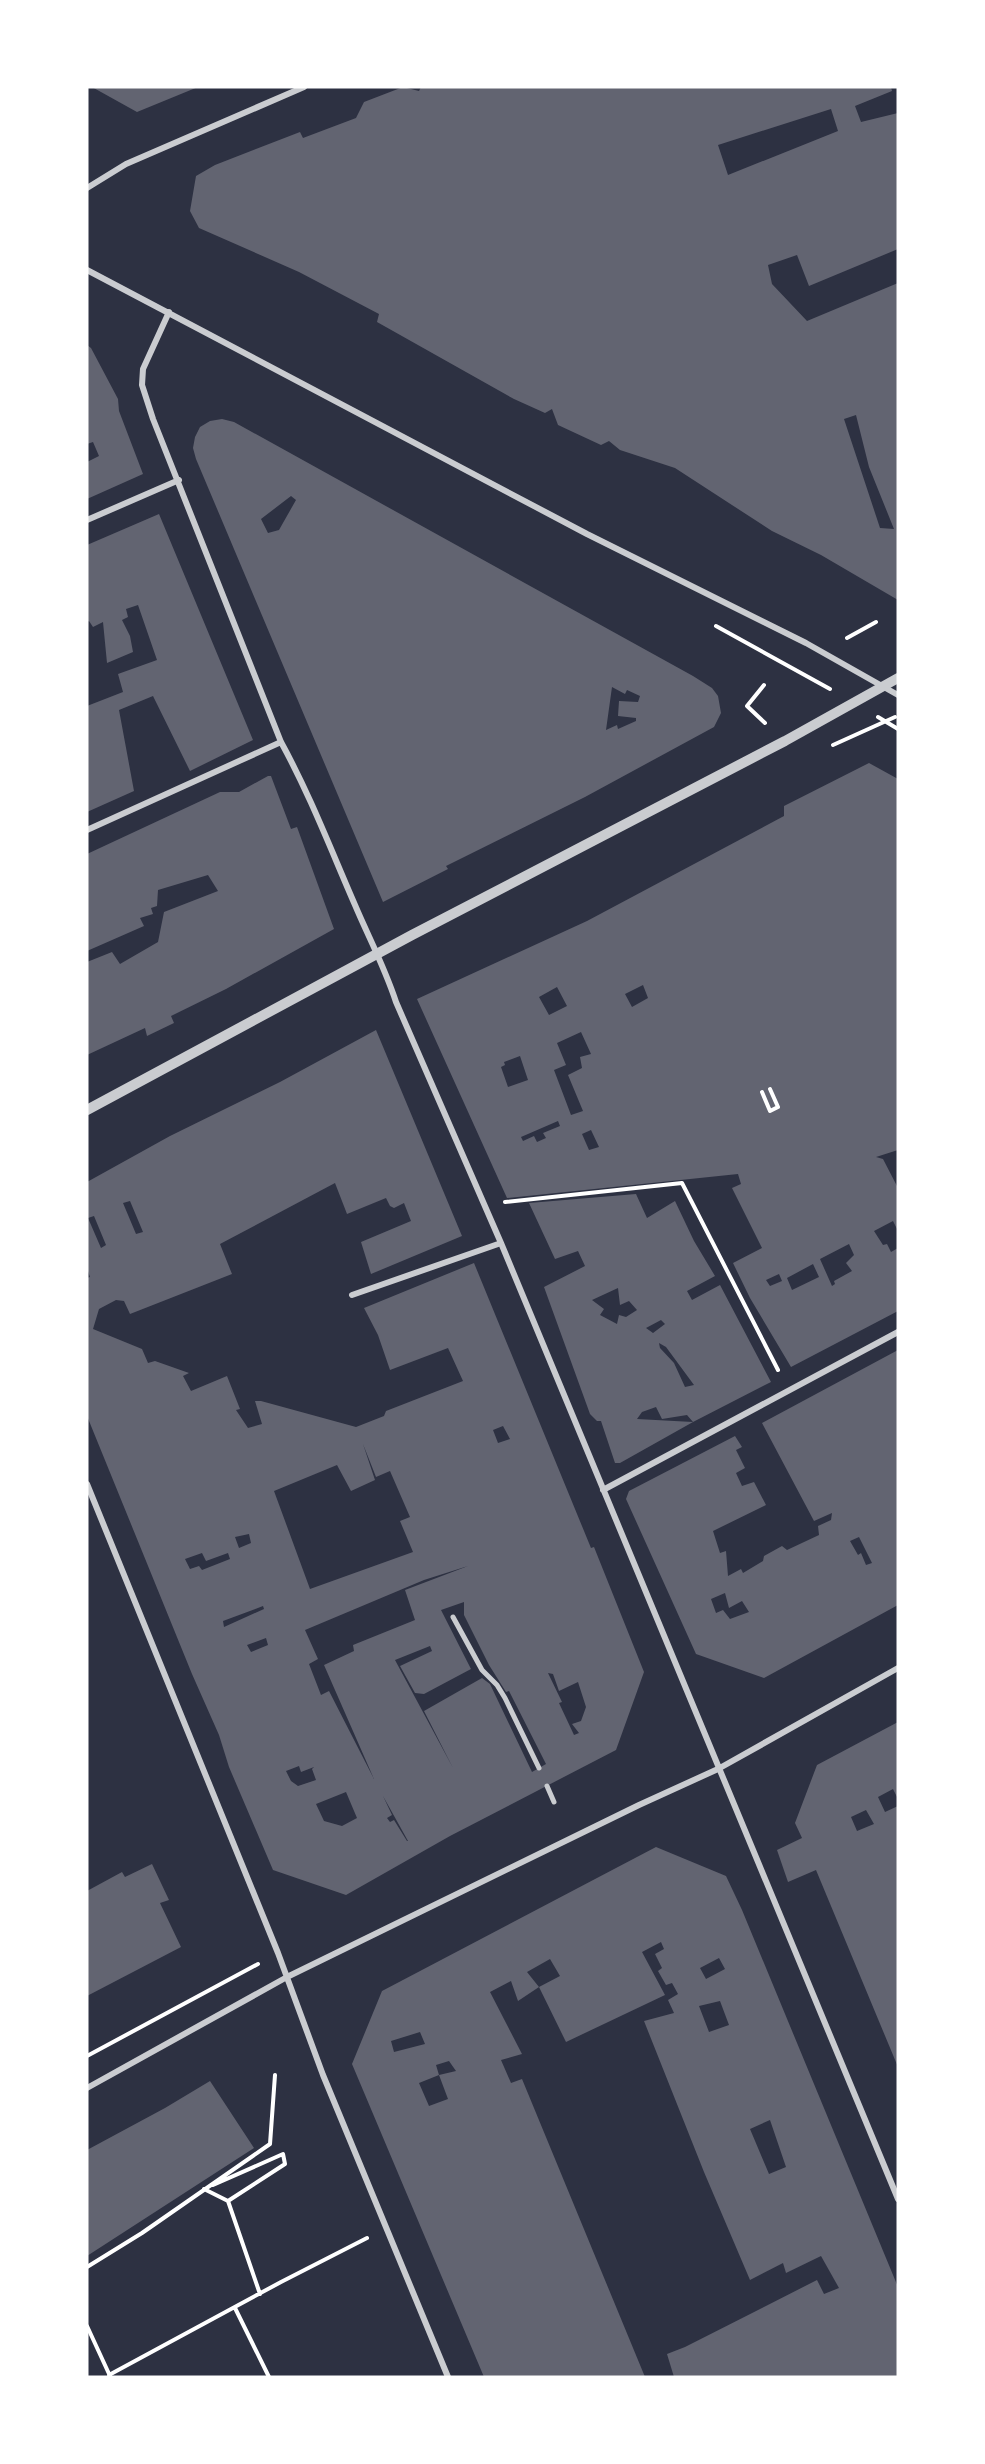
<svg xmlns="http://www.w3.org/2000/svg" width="985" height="2464" viewBox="0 0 985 2464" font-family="Poppins,sans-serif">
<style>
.building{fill:#626471;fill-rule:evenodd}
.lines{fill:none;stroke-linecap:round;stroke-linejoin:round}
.path{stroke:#fff;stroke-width:4}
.pedestrian{stroke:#caccd0;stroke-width:5}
.minor{stroke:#caccd0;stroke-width:6}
.tertiary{stroke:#caccd0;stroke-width:10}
</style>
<rect width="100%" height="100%" fill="#2d3142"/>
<path class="building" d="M92 87H198L137 112Z
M403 87 419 91 421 87H891L892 91 855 106 861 122 898 113V249L809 286 797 255 768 265 772 284 807 321 898 283V600L821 555 772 531 675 468 620 450 609 441 601 445 558 425 552 409 545 413 514 399 377 322 379 314 299 272 199 228 190 211 196 176 215 165 300 132 303 138 356 118 364 102ZM831 109 838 131 728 175 718 145ZM856 415 869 467 894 529 880 528 844 419Z
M87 345 91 348 118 399 119 411 143 474 87 499V462L99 456 93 442 87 444Z
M222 419 234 422 693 676 712 688 718 696 721 713 714 727 585 797 446 866 448 869 383 902 196 459 193 448 195 437 200 427 210 421ZM291 496 296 500 279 530 268 533 261 519ZM612 687 625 694 627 690 640 696 638 702 619 701 618 716 636 718V721L618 729 617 725 606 730Z
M159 514 253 740 190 771 153 696 119 710 134 791 87 812V706L123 692 118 674 157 660 138 605 126 609 128 617 122 620 130 636 133 652 107 663 103 622 93 627 89 621 87 622V545Z
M869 763 898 779V1150L876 1157 883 1159 898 1188V1231L893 1221 874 1231 883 1245 887 1244 891 1252 898 1248V1311L791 1367 750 1298 733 1263 762 1248 732 1188 741 1184 738 1174 507 1198 417 999 587 921 784 816V806ZM643 985 648 998 632 1007 625 994ZM557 987 567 1006 549 1015 539 997ZM581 1032 591 1054 580 1057 582 1068 568 1075 583 1111 571 1115 554 1070 566 1065 557 1043ZM520 1056 528 1080 508 1087 501 1067 505 1065 504 1062ZM558 1121 560 1126 543 1133 546 1138 537 1142 534 1136 523 1141 521 1137ZM591 1130 599 1147 589 1150 582 1134ZM849 1244 854 1255 846 1263 852 1271 834 1281 835 1284 832 1286 820 1259ZM813 1264 819 1277 792 1290 787 1278ZM779 1274 782 1281 770 1286 766 1280Z
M268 776H271L291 829 297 827 334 929 226 989 171 1016 174 1023 147 1036 145 1028 87 1055V962L112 952 120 964 158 942 164 912 218 891 208 875 158 890 157 906 151 908 153 914 140 918 144 926 87 951V854L220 792H239Z
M376 1030 462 1236 371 1274 361 1242 411 1221 404 1203 394 1208 390 1206 386 1198 347 1214 335 1183 220 1244 232 1274 130 1314 124 1301 116 1300 99 1309 93 1329 142 1349 148 1363 155 1361 189 1373 183 1376 191 1391 227 1376 240 1409 236 1410 248 1428 262 1424 255 1401H261L356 1427 384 1416 386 1411 463 1381 448 1348 390 1370 378 1335 364 1308 474 1263 591 1548 594 1547 644 1672 616 1750 450 1836 346 1895 273 1870 229 1767 219 1735 192 1674 87 1416V1278L90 1277 87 1268V1182L170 1136 280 1082ZM130 1201 143 1232 136 1234 123 1203ZM94 1216 106 1245 101 1248 88 1218ZM503 1426 510 1439 498 1443 493 1430ZM363 1444 376 1477 390 1471 410 1517 400 1521 413 1552 310 1589 274 1491 337 1465 351 1491 375 1480ZM249 1534 251 1543 239 1548 235 1537ZM202 1553 206 1561 228 1553 230 1559 202 1570 199 1566 190 1569 185 1559ZM468 1566 405 1590 415 1620 353 1645 354 1651 324 1665 374 1779 329 1691 321 1695 309 1664 318 1659 305 1630 424 1580ZM464 1602V1615L489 1665 506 1692 509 1691 546 1764 532 1772 490 1684 482 1678 424 1711 453 1768 395 1660 430 1646 432 1651 400 1666 415 1693 424 1694 471 1669 441 1610ZM263 1606 264 1609 224 1627 223 1621ZM266 1638 268 1645 251 1652 247 1645ZM548 1673 553 1674 559 1691 578 1682 586 1707 581 1721 572 1724 579 1733 574 1735 559 1703 562 1702ZM299 1766 301 1772 314 1767 312 1769 316 1780 298 1786 291 1781 286 1771ZM346 1792 357 1818 342 1826 324 1821 316 1804ZM383 1796 408 1841H407L394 1820 390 1822 387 1818 392 1815Z
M636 1194 647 1218 675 1201 694 1241 715 1276 687 1291 692 1300 720 1285 771 1382 693 1422 687 1415 662 1419 656 1407 642 1412 637 1419 693 1422 620 1463H615L601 1421H597L590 1414 544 1287 585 1266 578 1251 555 1259 529 1203ZM618 1288 620 1305 629 1301 637 1310 626 1317 619 1315 617 1324 600 1315 604 1309 592 1300ZM661 1320 665 1324 653 1333 646 1328ZM659 1343 666 1347 694 1385 685 1387 674 1363 660 1348Z
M898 1350V1605L764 1678 696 1654 626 1499 629 1491 735 1436 742 1447 736 1450 745 1468 736 1473 742 1486 754 1482 766 1505 713 1531 720 1553 726 1551 728 1576 741 1569 743 1573 763 1561 764 1556 782 1546 787 1550 819 1535 818 1526 831 1520 832 1513 814 1521 762 1423ZM859 1537 872 1563 866 1565 861 1553 858 1555 850 1541ZM725 1593 729 1608 742 1601 749 1612 730 1619 723 1610 716 1613 711 1599Z
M898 1722V1799L893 1789 878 1797 885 1812 898 1806V2067L816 1870 788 1882 777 1850 802 1838 795 1823 817 1765ZM866 1810 874 1824 857 1831 851 1817Z
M656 1847 726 1876 742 1910 898 2287V2377H674L667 2354 685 2347 817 2280 824 2294 839 2288 821 2256 786 2273 783 2263 750 2280 704 2172 644 2021 674 2013 668 2000 678 1994 672 1983 666 1985 658 1971 662 1968 655 1954 664 1949 661 1942 642 1952 665 1995 566 2042 539 1987 518 2001 511 1981 490 1992 522 2054 501 2060 511 2083 522 2079 645 2377H484L352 2064 382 1991ZM719 1958 725 1969 706 1979 700 1968ZM550 1959 560 1976 539 1987 527 1972ZM720 2001 729 2025 709 2032 699 2006ZM420 2032 425 2044 394 2052 391 2041ZM449 2061 456 2071 439 2075 448 2099 429 2106 419 2083 439 2075 436 2065ZM770 2120 786 2167 769 2174 750 2129Z
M152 1864 169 1900 160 1903 181 1947 87 1996V1891L122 1872 125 1877Z
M210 2081 254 2148 87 2256V2150L165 2108Z"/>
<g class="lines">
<path class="path" d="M716 626 830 689
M847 638 876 622
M764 685 747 706 765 723
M878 717 898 729
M833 745 895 717
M762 1092 770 1111 778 1107 770 1089
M505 1202 682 1183 778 1370
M87 2056 258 1964
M213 2185 283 2154 285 2164 228 2201
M204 2189 228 2201 260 2294
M87 2267 142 2233 270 2144 275 2075
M235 2308 269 2377
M87 2326 110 2376
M109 2375 281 2282 367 2238"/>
<path class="pedestrian" d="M453 1617 482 1670 497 1685 505 1698 539 1768
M547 1786 554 1802"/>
<path class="minor" d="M87 188 126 164 304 87
M87 270 587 534 806 643 898 695
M169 312 143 369 142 385 153 419 281 742C310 795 331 850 355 905 369 938 385 968 396 1002L501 1243 898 2199
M87 520 179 480
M87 830 281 742
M352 1295 501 1243
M87 1484 278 1953 323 2075 448 2377
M603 1490 898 1332
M87 2088 287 1977 639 1805 718 1769 898 1668"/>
<path class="tertiary" d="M87 1110 412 935 785 741 898 678"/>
</g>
<rect width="985" height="2464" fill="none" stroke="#ffffff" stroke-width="177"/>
</svg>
